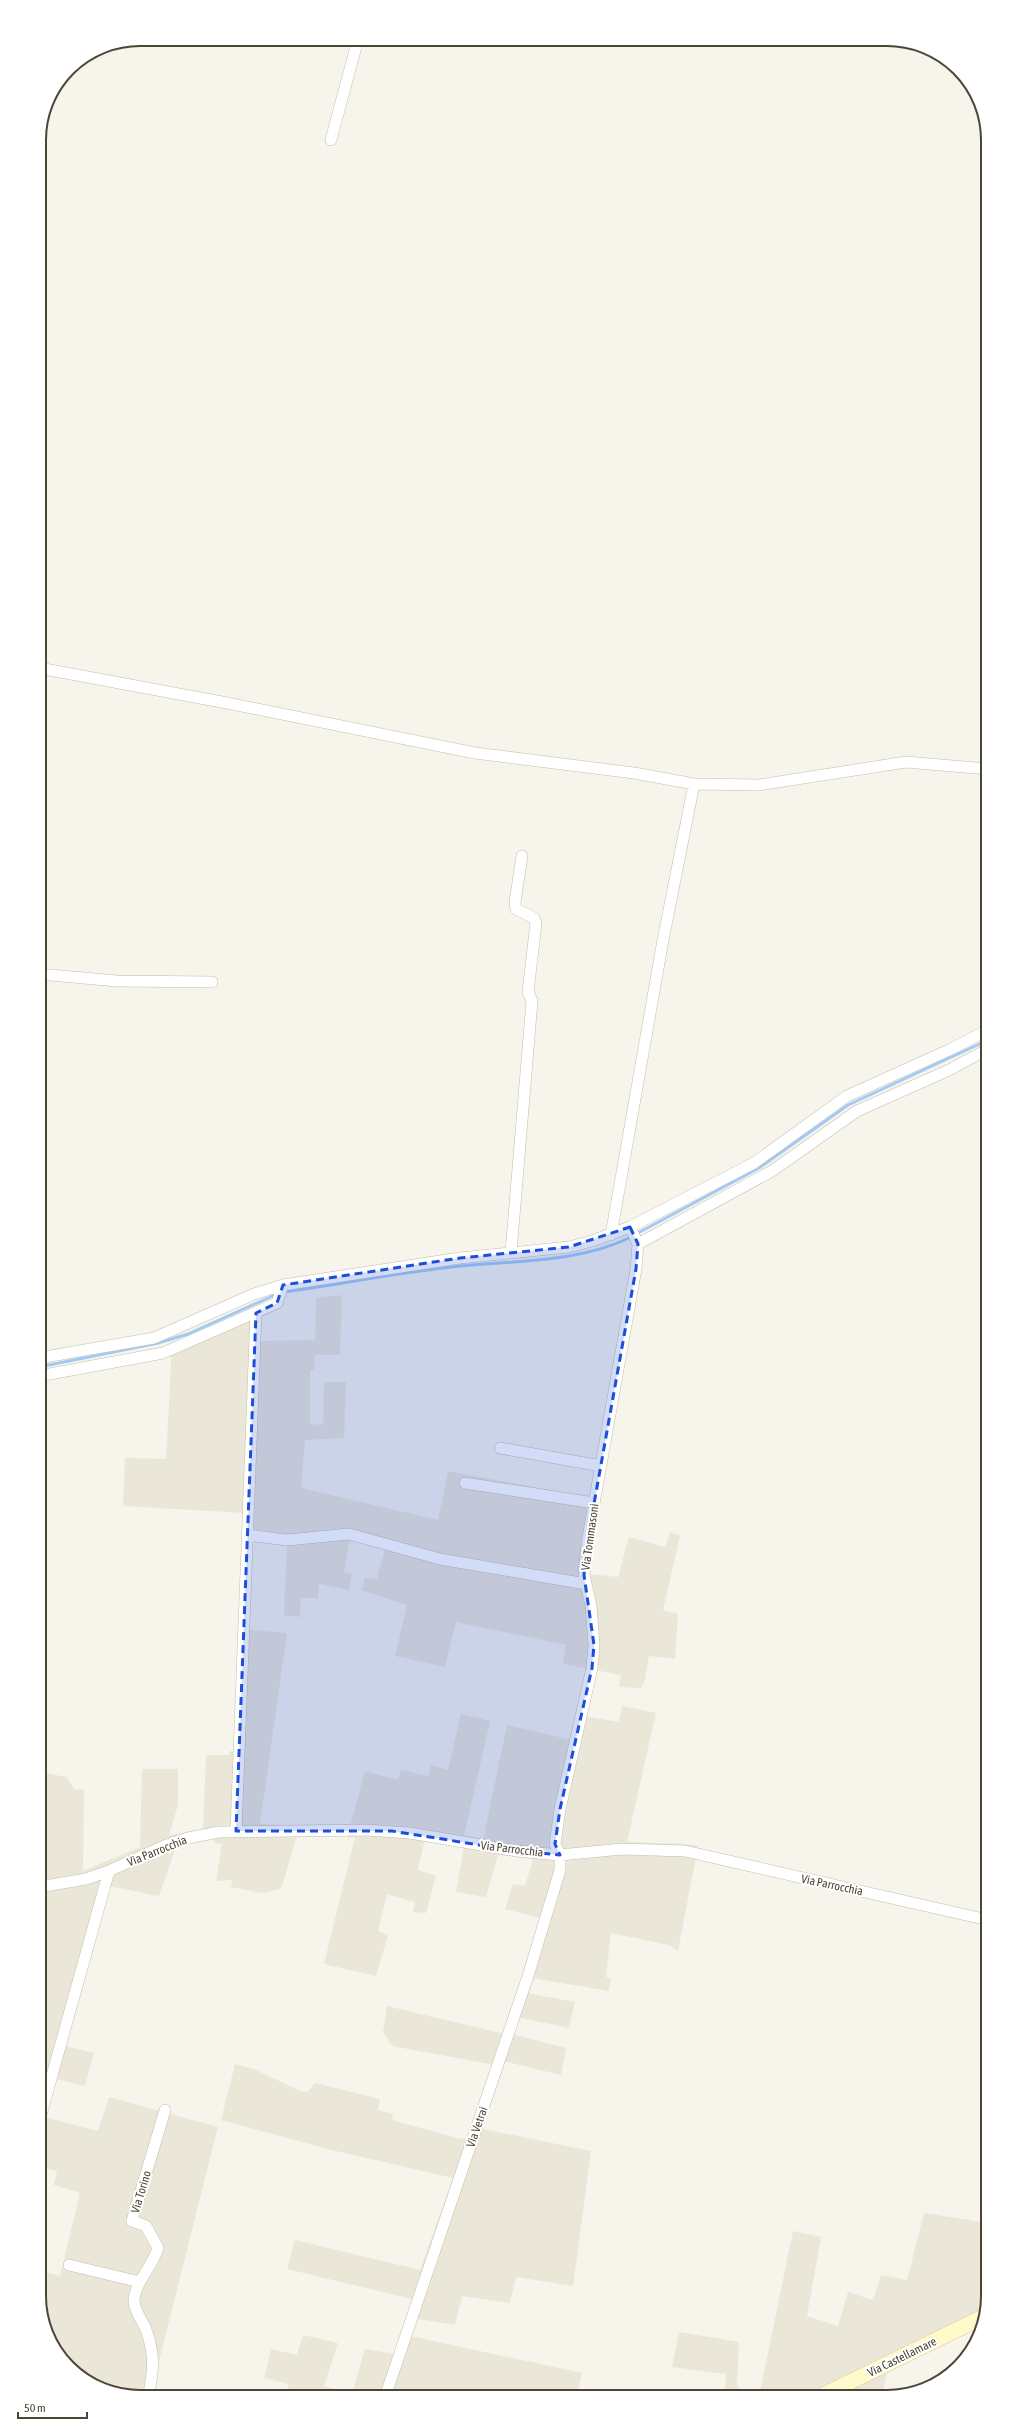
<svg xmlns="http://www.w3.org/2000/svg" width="1027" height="2436" viewBox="0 0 1027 2436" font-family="'Asap Condensed',sans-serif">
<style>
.residential{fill:#ebe7d8}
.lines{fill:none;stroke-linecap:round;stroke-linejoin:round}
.stream{stroke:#a3caf7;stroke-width:3}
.street-casing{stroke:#c3beac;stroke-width:12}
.secondary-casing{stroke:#dad097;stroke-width:16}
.street{stroke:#fff;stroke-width:11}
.secondary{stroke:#fff9cc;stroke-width:15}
.marked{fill:#1d4ed8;fill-opacity:0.2;stroke:#1d4ed8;stroke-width:3;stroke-dasharray:8 5;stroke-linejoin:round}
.labels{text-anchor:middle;stroke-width:4;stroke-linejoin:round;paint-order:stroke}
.street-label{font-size:12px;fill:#4c4637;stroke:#fff}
.rim{fill:none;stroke:#4c4637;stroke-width:2}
</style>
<rect width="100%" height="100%" fill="#f6f4eb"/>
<path class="residential" d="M340 1295 342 1298 340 1355H315L314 1370H310V1424L323 1425 324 1382H346L344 1438 305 1440 301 1488 438 1520 448 1471 598 1499 589 1574 618 1577 629 1537 665 1547 670 1532 680 1536 663 1610 678 1614 675 1659 649 1656 645 1680 641 1688 619 1687 621 1675 563 1664 566 1645 456 1622 445 1667 395 1656 407 1605 361 1590 365 1578 377 1579 385 1549 350 1538 344 1572 352 1574 349 1590 319 1584 318 1598H301L300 1617 284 1615 287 1545 243 1540 245 1513 123 1506 125 1458 166 1459 172 1346 252 1310 260 1341 315 1340 316 1298Z
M241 1629 287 1633 260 1824 300 1826 281 1889 262 1893 231 1887 232 1880 216 1881 222 1844 215 1843 213 1837 176 1847 159 1896 109 1886 62 2045 94 2053 85 2086 55 2079 44 2117 98 2131 109 2097 218 2127 150 2397H133L78 2376 44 2329 39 2296V2271L60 2276 80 2193 54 2185 57 2171 39 2167V2091L42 2092 46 2077 39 2075V1772L67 1777 75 1790 84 1789 83 1871 140 1847 142 1769H178V1805L169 1835 203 1829 206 1755H229L230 1751H237Z
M622 1706 656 1713 627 1842 686 1844 698 1846 678 1951 669 1945 611 1933 606 1977 611 1978 609 1991 532 1978 527 1993 575 2002 569 2028 517 2017 512 2034 566 2048 561 2075 503 2061 500 2066 392 2046 383 2032 387 2006 505 2034 541 1918 505 1909 513 1884 525 1886 533 1859 498 1855 486 1897 456 1892 464 1847 424 1842 418 1870 436 1876 426 1913 413 1912 415 1902 387 1894 378 1931 388 1935 376 1976 324 1964 355 1837 347 1838 365 1771 398 1780 401 1770 429 1776 431 1765 448 1770 461 1714 490 1721 464 1836 483 1840 507 1725 572 1740 578 1715 619 1722Z
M235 2064 254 2069 300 2091 307 2092 315 2083 380 2099 378 2110 393 2114 392 2120 460 2139 466 2138 473 2127 591 2151 573 2286 516 2277 510 2303 462 2296 455 2325 413 2318 410 2336 582 2373 577 2397H285L289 2384 264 2378 271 2349 297 2355 303 2335 338 2343 324 2386 352 2394 365 2349 394 2354 412 2299 287 2269 295 2240 420 2270 453 2178 336 2151 221 2120Z
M924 2213 988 2223V2297L984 2322 888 2367 882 2397H759L793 2231 821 2237 807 2316 838 2326 848 2292 873 2300 881 2275 907 2280Z
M679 2332 739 2342 737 2384 743 2397H722L725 2395 726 2374 672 2367Z"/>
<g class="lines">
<path class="stream" d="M636 1234 759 1168 848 1105 988 1040
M284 1292C340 1284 396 1273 452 1267 511 1260 577 1264 631 1237
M39 1367 158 1343 188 1334 277 1294"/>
<g class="street-casing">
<path id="street" d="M331 140 358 39
M39 668 227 703 475 753 634 773 694 784 759 785 906 762 988 769
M39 974 117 981 212 982
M611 1235 663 940 694 784
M638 1244 772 1171 857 1111 949 1070 988 1049
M511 1252 532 1001 528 992 536 923 534 918 516 909 515 902 522 856
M39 1358 154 1338 254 1294 283 1285 460 1258 569 1247 592 1241 630 1227 754 1163 847 1096 949 1050 988 1030
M39 1376 163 1353 277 1303 283 1285
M500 1448 601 1466
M465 1483 594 1503
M247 1535 287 1540 349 1534 440 1559 586 1584
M236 1831 256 1313
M39 1887 86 1879 109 1871 164 1846 188 1838 219 1832 367 1830 410 1833 517 1851 560 1855 622 1849 685 1851 988 1920
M39 2122 109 1871
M69 2265 140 2282
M148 2397C154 2371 155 2352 145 2327 141 2320 135 2310 134 2302 134 2283 153 2266 158 2248L146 2226 132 2221 165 2110
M385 2397 528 1976 560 1870V1855L555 1844 560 1809 592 1668 594 1645 591 1606 584 1575 587 1543 636 1269 638 1244 630 1227"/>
</g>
<g class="secondary-casing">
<path id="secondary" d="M819 2397 985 2316"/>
</g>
<use href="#street" class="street"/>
<use href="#secondary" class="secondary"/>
</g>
<path class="marked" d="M630 1227 638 1244 636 1269 587 1543 584 1575 594 1645 592 1668 560 1809 555 1844 560 1855 517 1851 392 1831H236L256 1313 277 1303 283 1285 460 1258 569 1247Z"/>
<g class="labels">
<g class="street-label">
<text transform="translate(590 1537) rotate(-82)" y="4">Via Tommasoni</text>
<text transform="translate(512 1849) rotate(7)" y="4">Via Parrocchia</text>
<text transform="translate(157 1851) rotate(-22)" y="4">Via Parrocchia</text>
<text transform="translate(832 1885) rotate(12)" y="4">Via Parrocchia</text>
<text transform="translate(477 2127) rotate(-71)" y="4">Via Vetrai</text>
<text transform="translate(141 2192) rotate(-73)" y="4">Via Torino</text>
<text transform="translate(902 2357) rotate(-26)" y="4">Via Castellamare</text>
</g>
</g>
<path d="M0 0H1027V2436H0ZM140 46H887A94 94 0 0 1 981 140V2296A94 94 0 0 1 887 2390H140A94 94 0 0 1 46 2296V140A94 94 0 0 1 140 46Z" fill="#fff" fill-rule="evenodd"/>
<path class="rim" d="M140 46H887A94 94 0 0 1 981 140V2296A94 94 0 0 1 887 2390H140A94 94 0 0 1 46 2296V140A94 94 0 0 1 140 46Z"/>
<path d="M18 2412v6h69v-6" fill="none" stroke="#4c4637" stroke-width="2"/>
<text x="24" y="2412" font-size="12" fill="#4c4637" stroke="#ffffff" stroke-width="3" paint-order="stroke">50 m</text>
</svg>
